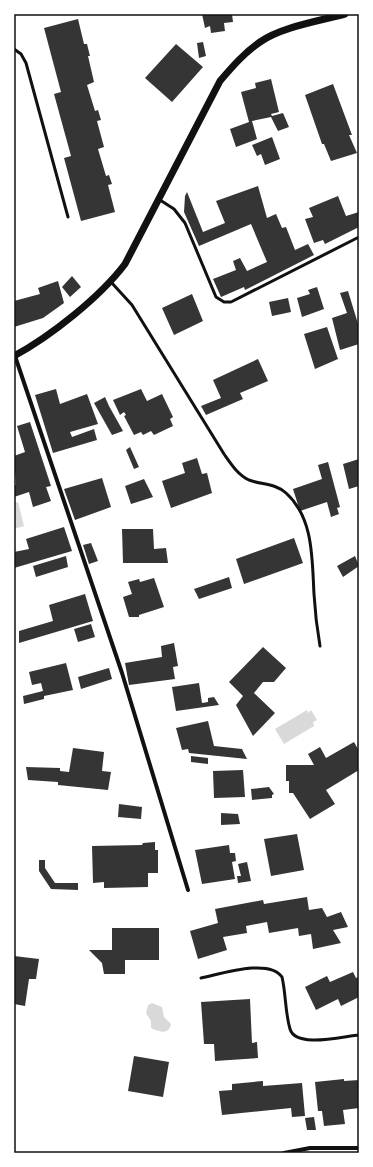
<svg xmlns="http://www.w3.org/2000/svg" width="373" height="1167" viewBox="0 0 373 1167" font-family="Ubuntu,sans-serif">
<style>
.water{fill:#d9d9d9}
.building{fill:#353535}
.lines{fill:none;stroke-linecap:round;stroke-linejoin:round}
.service{stroke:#111;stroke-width:3}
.minor{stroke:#111;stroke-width:4}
.tertiary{stroke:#111;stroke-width:7}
.neatline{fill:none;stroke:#111;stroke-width:1.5}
</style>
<rect width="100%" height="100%" fill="#fff"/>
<path class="water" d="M18 502 24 526 14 529V503Z
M307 710 308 713 311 710 317 720 313 722 314 726 284 744 275 729Z
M152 1003 162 1007 164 1017 171 1024C169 1035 159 1032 151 1028V1021L146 1013 148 1005Z"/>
<path class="building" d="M202 14H232L233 22 224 23 225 31 211 33 210 26 205 28Z
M78 19 84 44H87L90 56H88L94 82 87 85 95 111 98 110 101 120 97 121 104 147 98 149 106 176 109 175 112 184 108 185 115 212 81 221 64 158 71 156 54 94 61 92 44 28Z
M203 42 206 56 199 58 197 43Z
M176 44 203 67 172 102 145 78Z
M271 79 279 112 271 114 272 116 283 113 289 127 278 131 271 117 252 121 257 139 236 147 230 129 249 122 241 92 256 88 255 83Z
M333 84 352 135H349L357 153 331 161 324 144H322L305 95Z
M272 137 280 159 265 165 261 154 257 156 252 145Z
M258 186 267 218 276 214 282 228 286 227 295 250 308 244 314 255 245 290 244 287 221 297 213 279 236 270 233 261 240 258 247 271 267 262 251 224 199 246 184 212 185 196 187 192 203 232 225 223 216 201Z
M338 196 346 216 359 212V227L325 244 323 240 314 243 305 219 313 217 309 208Z
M72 276 81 287 70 297 62 287Z
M58 281 64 303 43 318 14 327V301L40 294 38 288Z
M317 287 324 309 302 317 297 298 310 294 308 290Z
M348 291 359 327V344L340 350 332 318 347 313 340 293Z
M192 294 203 321 174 335 162 308Z
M288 298 291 312 272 316 269 302Z
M327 327 338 359 315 369 304 334Z
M258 359 268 381 240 393 243 399 206 415 201 406 221 398 213 380Z
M56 389 60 404 87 394 98 424 70 432 72 437 94 429 97 440 53 453 35 395Z
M141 389 147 401 162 394 173 417 170 419 173 426 154 435 151 431 143 435 141 432 134 435 124 416 126 415 124 412 120 415 113 400Z
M105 397 109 406 123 431 112 435 94 403Z
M30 422 51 486 46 487 51 501 33 507 29 492 14 497V485H16L14 456 25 452 17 426Z
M130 447 139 467 134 469 126 450Z
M197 458 202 474 207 473 212 493 171 508 162 481 185 473 182 463Z
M359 459V486L349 489 343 464Z
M328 462 340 507 337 508 339 514 331 517 327 502 300 511 293 489 322 479 318 465Z
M102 478 111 507 75 520 64 489Z
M144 479 153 497 131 504 125 486Z
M64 527 72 551 14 568V552L29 549 26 539Z
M122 529H153L154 549 166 548 168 563H123Z
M294 538 303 563 244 584 236 559Z
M91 543 98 561 89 564 83 545Z
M66 556 68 567 36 577 33 566Z
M355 556 359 566 343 577 337 566Z
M229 577 232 588 199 599 194 589Z
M154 578 164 607 139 615V617H129L123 597 132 594 128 582 139 579 140 582Z
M85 594 93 621 19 643V631L53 621 49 605Z
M91 624 95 637 78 642 74 629Z
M174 643 178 666 173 667 175 679 129 685 125 663 162 657 161 646Z
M263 647 286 668 274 682H263L254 693 275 713 253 736 236 705 243 696 229 682Z
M66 663 73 690 44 696V699L24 704 23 696 43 691 41 683 32 685 29 672Z
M109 668 112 679 81 689 78 677Z
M199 683 202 703 208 702V698L214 697 219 705 176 711 172 687Z
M208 721 214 746 242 749 247 759 189 753 188 749 182 750 176 728Z
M354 742 359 751V770L326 790 335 804 310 819 293 793H289V781H286V765H314L308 754 320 747 326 758Z
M73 748 104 752 102 771 111 772 108 790 58 785V782L28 780 26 767 60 768V771L69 772Z
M191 756 208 758V764L191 762Z
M243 770 245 797 214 798 213 771Z
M269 787 274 794 272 795V798L252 800 251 789Z
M119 804 142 807 141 819 118 817Z
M221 813 238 814 240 824 221 825Z
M297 834 304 870 271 876 264 839Z
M155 842V850H158V873H148V887L104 888V882L93 883 92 846 142 845 143 843Z
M229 845 230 853H235L236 861 232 862 235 879 202 884 195 850Z
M39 860H45V868L55 883H78V890L51 889 39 871Z
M247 862 251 881 238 883 237 876H241L238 864Z
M307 897 309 910 322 908 327 917 341 912 348 927 333 930 341 943 313 949 311 934 299 936 298 928 269 933 267 922 246 926 247 933 223 937 227 950 198 959 190 931 218 923 215 909 263 900 264 904Z
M112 928H159V960H125V974H104L102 963 89 950H112Z
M14 956 39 959 36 979H29L25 1006 14 1004Z
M353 972 356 978 359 977V997L341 1006 338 999 316 1010 305 987 327 976 330 982Z
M250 999 252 1043 257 1042 258 1058 215 1061 214 1044H204L201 1002Z
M134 1056 169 1062 163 1097 128 1091Z
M344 1079V1081L359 1080V1108L343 1110 345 1124 324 1126 322 1111H318L315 1082Z
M263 1081V1086L302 1083 305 1116 292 1117 291 1108 222 1115 219 1091 232 1090V1084Z
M314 1117 316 1130H307L305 1118Z"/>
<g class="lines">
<path class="service" d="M14 49 21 54 26 63 68 217
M160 200 174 209 185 223 216 297 224 302H231L359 237
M111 282 132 305 224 454C231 464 238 475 249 480 262 485 275 483 286 493 314 518 312 560 314 594 315 612 317 629 320 646
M201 978C221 974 269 958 282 977 286 994 285 1012 290 1029 296 1049 344 1036 359 1035"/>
<path class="minor" d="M15 356 122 673 188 890
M284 1153 310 1148H359"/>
<path class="tertiary" d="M14 356C51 336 100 297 125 264L220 81C232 67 244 53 260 42 281 27 319 21 345 14"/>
</g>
<rect width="373" height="1167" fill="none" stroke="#ffffff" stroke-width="30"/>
<rect x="15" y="15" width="343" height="1137" class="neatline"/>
</svg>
